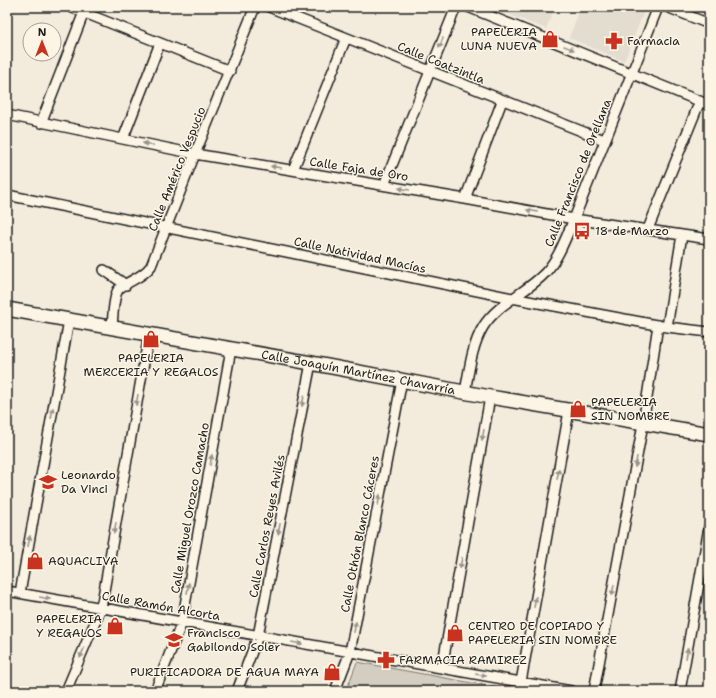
<svg xmlns="http://www.w3.org/2000/svg" width="716" height="698" viewBox="0 0 716 698" font-family="'Shantell Sans',sans-serif">
<style>
.built{fill:#e3ddcf}
.green{fill:#d3cec1;stroke:#78756e}
.lines{fill:none;stroke-linecap:round;stroke-linejoin:round}
.street-casing{stroke:#1c1c1c;stroke-width:12}
.secondary-casing{stroke:#1c1c1c;stroke-width:16}
.street{stroke:#fcf5e5;stroke-width:9}
.secondary{stroke:#fcf5e5;stroke-width:13}
.oneway{fill:#97938b}
.labels{text-anchor:middle;stroke-width:3;stroke-linejoin:round;paint-order:stroke}
.poi-label{font-size:12px;fill:#1c1c1c;stroke:#fcf5e5;text-anchor:start}
.street-label{font-size:12px;fill:#1c1c1c;stroke:#fcf5e5}
</style>
<rect width="100%" height="100%" fill="#f3ecdd"/>
<filter id="ink" filterUnits="userSpaceOnUse"><feTurbulence type="fractalNoise" baseFrequency=".025" numOctaves="2"/><feDisplacementMap in="SourceGraphic" scale="8" xChannelSelector="R" yChannelSelector="G"/><feConvolveMatrix kernelMatrix="1 2 1 2 8 2 1 2 1" color-interpolation-filters="sRGB"/></filter>
<g filter="url(#ink)">
<path class="built" d="M490 7H555L546 29Z
M574 7H646L624 61 569 38 580 9Z"/>
<path class="green" d="M357 662 517 691H346Z"/>
<g class="lines">
<g class="street-casing">
<path id="street" d="M70 7 230 71
M269 7 604 140
M468 7 709 105
M667 7 709 24
M7 115 195 154 465 199 574 219 709 239
M41 123 86 7
M123 139 160 43
M293 170 346 38
M384 185 456 7
M7 195 512 298 667 327 709 332
M465 199 502 101
M648 229 700 101
M104 270 126 285
M112 327C113 317 113 298 118 290 124 282 142 279 151 266L195 154 255 7
M667 327 682 235
M465 392C469 371 472 345 483 327 498 303 526 293 545 273 559 258 566 237 574 219L658 7
M7 591 571 691
M20 593 69 320
M442 668 490 397
M521 682 569 411
M66 691 101 608 149 334
M155 691 182 622 231 349
M237 691 258 636 311 363
M335 691 350 652 402 380
M594 691 643 424 658 325
M680 691 709 527"/>
</g>
<g class="secondary-casing">
<g id="secondary">
<path id="s1" d="M7 309 311 363 490 397 709 434"/>
</g>
</g>
<use href="#street" class="street"/>
<use href="#secondary" class="secondary"/>
</g>
<defs><path id="oneway-solid" d="M-6-.8H1V-3.2L6.5 0L1 3.2V.8H-6Z"/></defs>
<g class="oneway">
<use href="#oneway-solid" transform="translate(441 43) rotate(112)"/>
<use href="#oneway-solid" transform="translate(569 48) rotate(22)"/>
<use href="#oneway-solid" transform="translate(148 144) rotate(-168)"/>
<use href="#oneway-solid" transform="translate(276 167) rotate(-171)"/>
<use href="#oneway-solid" transform="translate(404 189) rotate(-171)"/>
<use href="#oneway-solid" transform="translate(532 211) rotate(-170)"/>
<use href="#oneway-solid" transform="translate(137 400) rotate(100)"/>
<use href="#oneway-solid" transform="translate(303 401) rotate(101)"/>
<use href="#oneway-solid" transform="translate(52 413) rotate(-80)"/>
<use href="#oneway-solid" transform="translate(483 435) rotate(100)"/>
<use href="#oneway-solid" transform="translate(211 460) rotate(-80)"/>
<use href="#oneway-solid" transform="translate(636 462) rotate(100)"/>
<use href="#oneway-solid" transform="translate(558 474) rotate(-80)"/>
<use href="#oneway-solid" transform="translate(379 500) rotate(-79)"/>
<use href="#oneway-solid" transform="translate(115 528) rotate(100)"/>
<use href="#oneway-solid" transform="translate(279 529) rotate(101)"/>
<use href="#oneway-solid" transform="translate(29 541) rotate(-80)"/>
<use href="#oneway-solid" transform="translate(461 563) rotate(100)"/>
<use href="#oneway-solid" transform="translate(188 588) rotate(-80)"/>
<use href="#oneway-solid" transform="translate(613 590) rotate(100)"/>
<use href="#oneway-solid" transform="translate(45 598) rotate(10)"/>
<use href="#oneway-solid" transform="translate(535 602) rotate(-80)"/>
<use href="#oneway-solid" transform="translate(355 627) rotate(-79)"/>
<use href="#oneway-solid" transform="translate(297 643) rotate(10)"/>
<use href="#oneway-solid" transform="translate(82 653) rotate(113)"/>
<use href="#oneway-solid" transform="translate(687 653) rotate(-80)"/>
<use href="#oneway-solid" transform="translate(481 675) rotate(10)"/>
</g>
</g>
<defs>
<g id="shop-bare" transform="scale(1.38)"><path d="M-5-2.5h2.3a2.7 3.5 0 0 1 5.4 0H5L5.5 6h-11ZM-1.5-2.5h3a1.5 2.3 0 0 0-3 0Z" fill="#c8321e" stroke="#fcf5e5" stroke-width="2.5" paint-order="stroke"/></g>
<g id="pharmacy-bare" transform="scale(1.38)"><path d="M-2-6h4v4h4v4h-4v4h-4v-4h-4v-4h4Z" fill="#c8321e" stroke="#fcf5e5" stroke-width="2.5" paint-order="stroke"/></g>
<g id="bus-bare" transform="scale(1.38)"><path d="M-5-6H5V4H4V6H2V4H-2V6H-4V4H-5ZM-3.5-4V0h7V-4ZM-3.5 1.2v1.5H-2V1.2ZM2 1.2v1.5H3.5V1.2Z" fill="#c8321e" stroke="#fcf5e5" stroke-width="2.5" paint-order="stroke"/></g>
<g id="school-bare" transform="scale(1.38)"><path d="M0-5L7-2L0 1L-7-2ZM-4 1L0 2.5L4 1V4Q0 6-4 4Z" fill="#c8321e" stroke="#fcf5e5" stroke-width="2.5" paint-order="stroke"/></g>
</defs>
<g fill-rule="evenodd">
<use href="#shop-bare" x="550" y="39"/>
<use href="#pharmacy-bare" x="614" y="41"/>
<use href="#bus-bare" x="582" y="231"/>
<use href="#shop-bare" x="151" y="339"/>
<use href="#shop-bare" x="578" y="409"/>
<use href="#school-bare" x="48" y="482"/>
<use href="#shop-bare" x="35" y="561"/>
<use href="#shop-bare" x="115" y="626"/>
<use href="#shop-bare" x="455" y="633"/>
<use href="#school-bare" x="174" y="640"/>
<use href="#pharmacy-bare" x="386" y="660"/>
<use href="#shop-bare" x="332" y="672"/>
</g>
<g class="labels">
<g class="poi-label">
<text x="537" y="36" text-anchor="end">PAPELERIA<tspan x="537" dy="14">LUNA NUEVA</tspan></text>
<text x="627" y="45">Farmacia</text>
<text x="595" y="235">18 de Marzo</text>
<text x="151" y="362" text-anchor="middle">PAPELERIA<tspan x="151" dy="14">MERCERIA Y REGALOS</tspan></text>
<text x="591" y="406">PAPELERIA<tspan x="591" dy="14">SIN NOMBRE</tspan></text>
<text x="61" y="479">Leonardo<tspan x="61" dy="14">Da Vinci</tspan></text>
<text x="48" y="565">AQUACLIVA</text>
<text x="102" y="623" text-anchor="end">PAPELERIA<tspan x="102" dy="14">Y REGALOS</tspan></text>
<text x="468" y="630">CENTRO DE COPIADO Y<tspan x="468" dy="14">PAPELERIA SIN NOMBRE</tspan></text>
<text x="187" y="637">Francisco<tspan x="187" dy="14">Gabilondo Soler</tspan></text>
<text x="399" y="664">FARMACIA RAMIREZ</text>
<text x="319" y="676" text-anchor="end">PURIFICADORA DE AGUA MAYA</text>
</g>
<g class="street-label">
<text transform="translate(441 63) rotate(22)" y="4">Calle Coatzintla</text>
<text transform="translate(177 169) rotate(-68)" y="4">Calle Américo Vespucio</text>
<text transform="translate(359 169) rotate(9)" y="4">Calle Faja de Oro</text>
<text transform="translate(578 173) rotate(-68)" y="4">Calle Francisco de Orellana</text>
<text transform="translate(360 255) rotate(12)" y="4">Calle Natividad Macías</text>
<text dy="4" stroke="none"><textPath href="#s1" startOffset="357">Calle Joaquín Martínez Chavarría</textPath></text>
<text transform="translate(190 508) rotate(-80)" y="4">Calle Miguel Orozco Camacho</text>
<text transform="translate(267 526) rotate(-79)" y="4">Calle Carlos Reyes Avilés</text>
<text transform="translate(360 534) rotate(-79)" y="4">Calle Othón Blanco Cáceres</text>
<text transform="translate(161 606) rotate(10)" y="4">Calle Ramón Alcorta</text>
</g>
</g>
<rect width="716" height="698" fill="none" stroke="#fcf5e5" stroke-width="24"/>
<rect x="12" y="12" width="692" height="674" fill="none" stroke="#1c1c1c" stroke-width="1.5" filter="url(#ink)"/>
<g transform="translate(42 42)"><circle r="19" fill="#fcf5e5" stroke="#a29e95"/>
<path d="M0-3L7 15L0 10L-7 15Z" fill="#c8321e"/>
<text y="-6" font-size="11" font-weight="bold" text-anchor="middle" fill="#1c1c1c">N</text>
</g>
</svg>
